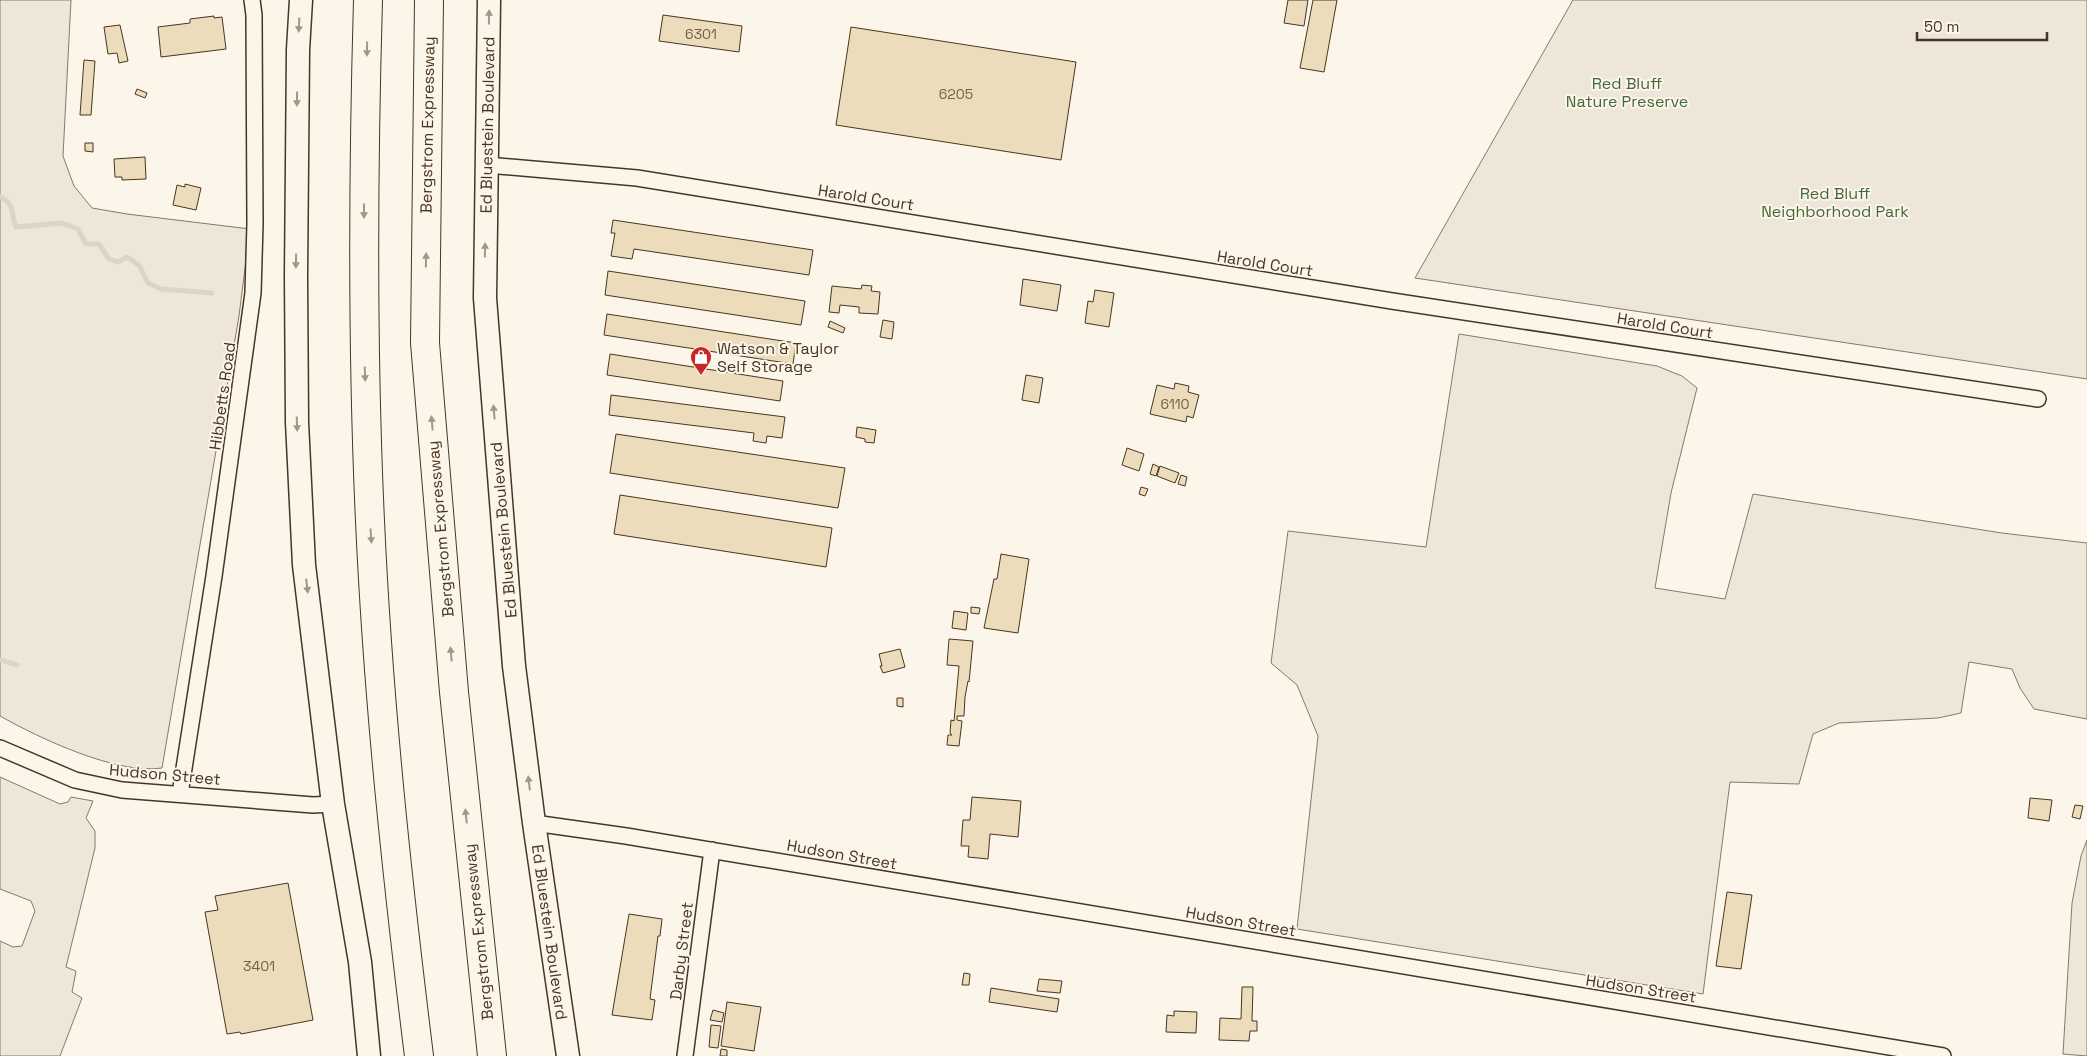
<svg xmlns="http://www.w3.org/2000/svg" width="2087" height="1056" viewBox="0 0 2087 1056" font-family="'Space Grotesk',sans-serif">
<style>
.green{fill:#ede6d9;stroke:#887966}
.parking{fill:#ede7d9;stroke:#887966}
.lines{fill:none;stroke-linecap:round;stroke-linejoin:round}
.stream{stroke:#dcd4c6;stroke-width:5}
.building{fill:#ecdcbc;stroke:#4a3520}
.street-casing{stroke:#4a3520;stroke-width:18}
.secondary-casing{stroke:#4a3520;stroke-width:25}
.highway-casing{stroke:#4a3520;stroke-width:30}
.street{stroke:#fbf6e9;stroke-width:15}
.secondary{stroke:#fbf6e9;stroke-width:22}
.highway{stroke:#fbf6e9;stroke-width:28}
.oneway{fill:#a29684}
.labels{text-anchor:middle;stroke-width:4;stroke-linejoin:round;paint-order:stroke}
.number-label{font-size:14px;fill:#725f47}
.park-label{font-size:16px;fill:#436837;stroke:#fbf6e9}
.street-label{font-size:16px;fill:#4a3520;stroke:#fbf6e9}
.poi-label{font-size:16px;fill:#4a3520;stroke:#fbf6e9;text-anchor:start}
</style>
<rect width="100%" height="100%" fill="#fbf6e9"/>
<path class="green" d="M0 0H71L63 156 74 186 92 208 127 214 250 229 239 316 162 768C117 775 39 738 0 716Z
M1573 0H2087V379L1415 278Z
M1459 334 1657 366 1682 376 1697 388 1671 493 1655 588 1725 599 1753 494 2002 533 2087 543V719L2034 709 2020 688 2012 669 1969 662 1961 713 1938 718 1839 723 1813 734 1799 784 1730 782 1703 994 1297 929 1318 736 1297 685 1271 663 1288 531 1426 547Z
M2087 840V1056L2063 1054 2072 903 2081 856Z"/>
<path class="parking" d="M0 777 60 804 68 802 71 797 93 801 86 818 95 831V848L66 967 76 971 72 992 82 998 60 1056H0V941L13 947 22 946 35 911 31 901 0 889Z"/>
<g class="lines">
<path class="stream" d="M0 196C17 207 9 210 16 227L62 223 78 229 86 244H99L109 259 118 262 127 257 139 265 148 283 161 289 212 293
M0 660 17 665"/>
</g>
<path class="building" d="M1288 0H1308L1304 26 1284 23Z
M1313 0H1337L1324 72 1300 68Z
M663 15 742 26 739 52 659 41Z
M214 16V18L222 17 226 49 161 57 158 27 190 23V19Z
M120 25 128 61 119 63 117 53 108 54 104 27Z
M851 27 1076 62 1061 160 836 125Z
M84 60 95 61 91 115H80Z
M137 89 147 93 145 98 135 94Z
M85 143H93V152L85 151Z
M145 157 146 179 122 180V177H115L114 159Z
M185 184 201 188 196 210 173 205 177 185 185 187Z
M613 220 813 250 809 275 634 249 632 259 611 256 615 233H611Z
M608 271 805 301 801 325 605 295Z
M1023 279 1061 285 1057 311 1020 305Z
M862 285 872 286 871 291 880 292 878 314 859 313V307L840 305 839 313 829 312 832 286 861 289Z
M1095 290 1114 293 1109 327 1085 323 1088 301 1093 302Z
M607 314 796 343 793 364 604 335Z
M883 320 894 322 892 339 880 337Z
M830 321 845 328 843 333 828 327Z
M610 354 783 381 780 401 607 375Z
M1026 375 1043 378 1039 403 1022 400Z
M1175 383 1189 386 1188 392 1199 395 1193 418 1187 416 1186 422 1150 414 1157 385 1174 389Z
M611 395 785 417 782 438 767 436 766 443 753 441 754 433 609 415Z
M857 427 876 430 874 443 865 442V439L856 437Z
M616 434 845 468 838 508 610 473Z
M1127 448 1144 454 1139 471 1122 465Z
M1153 464 1159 467 1156 476 1150 474Z
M1160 466 1179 473 1175 483 1157 476Z
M1181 475 1187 477 1185 486 1178 484Z
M1141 487 1148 489 1145 496 1139 494Z
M620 495 832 528 826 567 614 534Z
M1001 554 1029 559 1018 633 984 628 994 579H997Z
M971 607 980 608 979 614 971 613Z
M954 611 968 613 966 630 952 628Z
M949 639 973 641 969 682 968 681 965 697 964 716H957V720L962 721 959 746 947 745 948 735H952L950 733 951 720 954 721 959 666 947 665Z
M900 649 905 667 883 673 880 666H882L879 654Z
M897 698H903V707L897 706Z
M972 797 1021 801 1018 837 990 834 988 859 968 857 969 846H961L963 820H970Z
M2030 798 2052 800 2049 821 2028 818Z
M2075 805 2083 806 2080 819 2072 817Z
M288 883 313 1020 241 1034 240 1032 227 1034 205 912 218 910 215 896Z
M1727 892 1752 895 1741 969 1716 966Z
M629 914 662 919 660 936H658L650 999 655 1000 652 1020 612 1015Z
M964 973 970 974 969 985H962Z
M1039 979 1062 981 1060 993 1037 991Z
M1242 987H1253L1252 1021H1257V1031H1250L1249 1041 1219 1040 1220 1018 1241 1019Z
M991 988 1059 999 1057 1012 989 1002Z
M727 1002 761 1007 754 1051 721 1046Z
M713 1010 724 1013 722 1022 710 1020Z
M1174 1011 1197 1012 1196 1033 1166 1032 1167 1015 1174 1016Z
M711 1025 721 1026 718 1048 709 1047Z
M721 1049 727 1050V1056H720Z"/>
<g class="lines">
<g class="street-casing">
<path id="street" d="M487 165 637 178 1392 301 2038 399
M0 748 75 780 122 790 313 805 333 804
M180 794 214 576 253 293 255 224 254 15 252 0
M534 823 626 836 1943 1056
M685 1056 712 850"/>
</g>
<g class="secondary-casing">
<path id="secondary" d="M301 0 298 50 296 276 297 422 304 565 333 804 360 962 369 1056
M489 0 485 298 514 666 534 823 568 1056"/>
</g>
<g class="highway-casing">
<path id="highway" d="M368 0C363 174 362 348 370 521 378 700 397 878 419 1056
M429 0 425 343 454 692 492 1056"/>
</g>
<use href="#street" class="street"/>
<use href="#secondary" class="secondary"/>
<use href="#highway" class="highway"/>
</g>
<defs><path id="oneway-solid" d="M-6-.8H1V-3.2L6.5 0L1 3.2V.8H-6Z" transform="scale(1.25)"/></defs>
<g class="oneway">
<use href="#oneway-solid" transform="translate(489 17) rotate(-89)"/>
<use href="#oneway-solid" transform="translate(299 25) rotate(93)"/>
<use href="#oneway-solid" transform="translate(367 49) rotate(91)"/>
<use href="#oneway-solid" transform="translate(297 99) rotate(91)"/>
<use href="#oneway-solid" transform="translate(364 211) rotate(90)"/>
<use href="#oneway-solid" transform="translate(485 250) rotate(-89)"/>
<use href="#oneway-solid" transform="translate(426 260) rotate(-89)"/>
<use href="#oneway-solid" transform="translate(296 261) rotate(91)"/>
<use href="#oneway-solid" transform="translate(365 374) rotate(88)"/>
<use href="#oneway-solid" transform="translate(494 412) rotate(-95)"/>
<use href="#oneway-solid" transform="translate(432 423) rotate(-95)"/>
<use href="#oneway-solid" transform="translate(297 424) rotate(88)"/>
<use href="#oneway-solid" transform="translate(371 536) rotate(86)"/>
<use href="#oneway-solid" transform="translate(307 586) rotate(83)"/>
<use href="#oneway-solid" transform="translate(451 654) rotate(-95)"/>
<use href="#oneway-solid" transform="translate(529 783) rotate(-97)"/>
<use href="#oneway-solid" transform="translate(466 816) rotate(-96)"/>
</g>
<defs>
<g id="shop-pin" transform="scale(1.125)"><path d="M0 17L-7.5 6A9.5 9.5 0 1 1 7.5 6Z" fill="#c62828" stroke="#fbf6e9"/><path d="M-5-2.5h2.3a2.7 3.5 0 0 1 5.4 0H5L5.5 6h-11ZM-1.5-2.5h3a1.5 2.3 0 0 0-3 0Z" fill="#fff"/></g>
</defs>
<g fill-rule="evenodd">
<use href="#shop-pin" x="701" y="357"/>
</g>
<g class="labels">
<g class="number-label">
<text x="701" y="39">6301</text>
<text x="956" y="99">6205</text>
<text x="1175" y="409">6110</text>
<text x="259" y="971">3401</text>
</g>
<g class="park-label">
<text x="1627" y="89">Red Bluff<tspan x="1627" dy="18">Nature Preserve</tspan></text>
<text x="1835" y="199">Red Bluff<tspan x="1835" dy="18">Neighborhood Park</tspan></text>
</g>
<g class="street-label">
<text transform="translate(427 125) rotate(-89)" y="6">Bergstrom Expressway</text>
<text transform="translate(487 125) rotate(-89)" y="6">Ed Bluestein Boulevard</text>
<text transform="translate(866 197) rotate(9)" y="6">Harold Court</text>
<text transform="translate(1265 263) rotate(9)" y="6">Harold Court</text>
<text transform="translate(1665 325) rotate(9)" y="6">Harold Court</text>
<text transform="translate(222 396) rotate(-82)" y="6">Hibbetts Road</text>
<text transform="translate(440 529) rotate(-95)" y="6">Bergstrom Expressway</text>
<text transform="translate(503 530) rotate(-95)" y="6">Ed Bluestein Boulevard</text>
<text transform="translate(165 774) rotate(5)" y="6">Hudson Street</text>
<text transform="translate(842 854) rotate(10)" y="6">Hudson Street</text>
<text transform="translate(1241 921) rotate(10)" y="6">Hudson Street</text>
<text transform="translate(478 932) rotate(-96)" y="6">Bergstrom Expressway</text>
<text transform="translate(550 932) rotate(82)" y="6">Ed Bluestein Boulevard</text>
<text transform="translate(681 951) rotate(-83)" y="6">Darby Street</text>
<text transform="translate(1641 988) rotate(9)" y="6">Hudson Street</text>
</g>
<g class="poi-label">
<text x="717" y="354">Watson &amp; Taylor<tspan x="717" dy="18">Self Storage</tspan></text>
</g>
</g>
<path d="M1917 32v8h130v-8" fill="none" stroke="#4a3520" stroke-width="2.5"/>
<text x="1924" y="32" font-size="15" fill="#4a3520" stroke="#fbf6e9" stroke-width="4" paint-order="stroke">50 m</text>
</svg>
